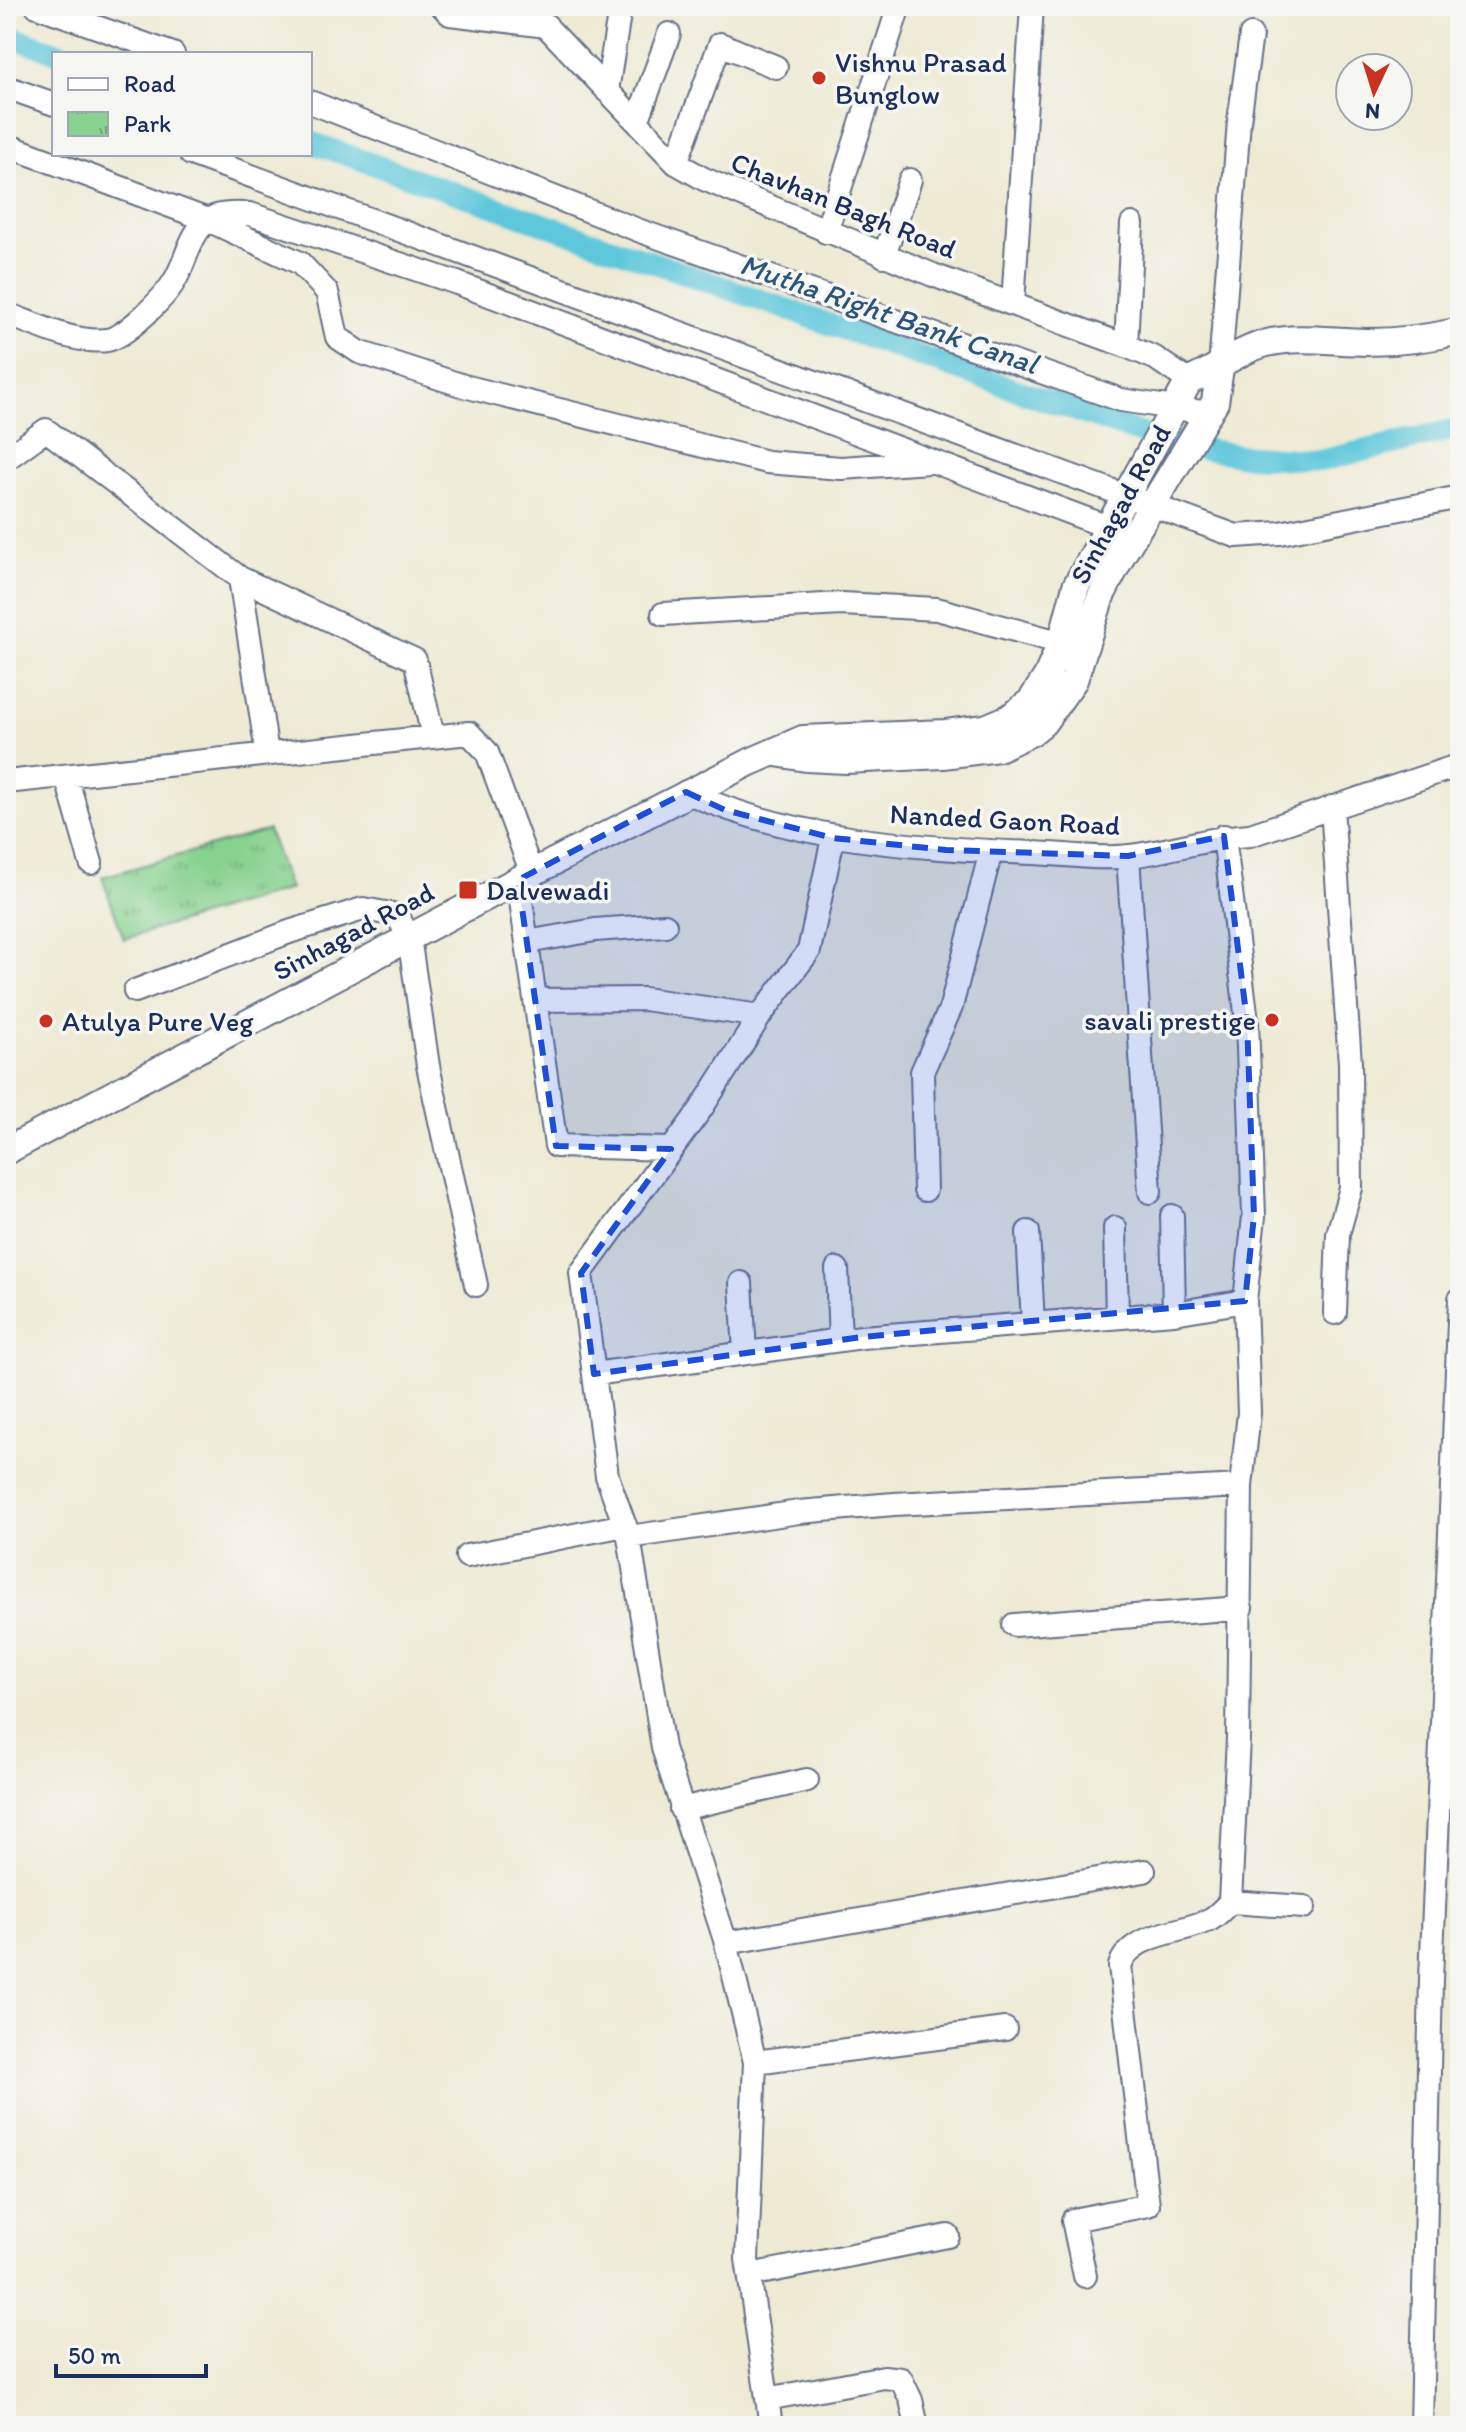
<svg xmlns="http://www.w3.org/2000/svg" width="1466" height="2432" viewBox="0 0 1466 2432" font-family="Itim,sans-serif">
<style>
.park{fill:url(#park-tufts);stroke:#518076;stroke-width:2}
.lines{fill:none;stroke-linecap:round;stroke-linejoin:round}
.canal{stroke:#5fc7db;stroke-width:22}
.minor-casing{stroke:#657087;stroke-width:26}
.major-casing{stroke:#657087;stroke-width:30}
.minor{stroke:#fff;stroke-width:22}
.major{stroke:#fff;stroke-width:26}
.marked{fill:#1d4ed8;fill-opacity:0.2;stroke:#1d4ed8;stroke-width:6;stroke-dasharray:16 10;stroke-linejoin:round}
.poi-dot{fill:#c8321e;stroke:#f6f6f2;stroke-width:3}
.labels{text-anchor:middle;stroke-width:7;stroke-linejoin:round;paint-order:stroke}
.poi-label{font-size:28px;fill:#1b2f5e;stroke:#f6f6f2;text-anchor:start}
.street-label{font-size:28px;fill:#1b2f5e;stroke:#f6f6f2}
.water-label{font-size:30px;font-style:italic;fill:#2c557d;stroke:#f6f6f2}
</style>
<defs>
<pattern id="park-tufts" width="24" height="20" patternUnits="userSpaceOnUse" patternTransform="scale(2)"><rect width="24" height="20" fill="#87d28f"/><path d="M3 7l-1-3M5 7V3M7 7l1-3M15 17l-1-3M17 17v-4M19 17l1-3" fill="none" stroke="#6eab78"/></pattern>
</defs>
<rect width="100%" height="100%" fill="#f6f6f2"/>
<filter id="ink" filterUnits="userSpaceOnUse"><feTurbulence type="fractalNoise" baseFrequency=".0125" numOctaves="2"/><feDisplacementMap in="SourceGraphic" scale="16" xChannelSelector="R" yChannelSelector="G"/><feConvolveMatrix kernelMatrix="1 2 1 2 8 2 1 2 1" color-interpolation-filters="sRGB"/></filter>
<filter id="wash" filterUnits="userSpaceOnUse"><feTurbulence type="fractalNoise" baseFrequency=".006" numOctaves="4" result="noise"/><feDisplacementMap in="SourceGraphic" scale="32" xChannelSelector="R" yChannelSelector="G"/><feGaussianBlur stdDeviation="1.8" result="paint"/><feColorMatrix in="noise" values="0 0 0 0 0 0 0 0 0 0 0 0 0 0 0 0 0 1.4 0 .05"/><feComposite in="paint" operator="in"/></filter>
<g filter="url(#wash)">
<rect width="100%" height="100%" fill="#eeead4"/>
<path class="park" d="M268 830 290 889 124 939 102 877Z"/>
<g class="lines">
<path class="canal" d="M6 35 61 54
M310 142 1165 442 1238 455 1320 461 1460 428"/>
</g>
</g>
<g filter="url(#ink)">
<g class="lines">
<g class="minor-casing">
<path id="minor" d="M37 6 173 54
M442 6 450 14 547 26
M527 6 676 163 704 179 933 275 1126 346 1155 358 1189 381
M6 87 54 104
M607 91 620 8
M310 102 643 232 1121 400 1208 413
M637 122 669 34
M6 145 208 220 300 263 327 292 337 337 359 352 464 386 767 462 841 468 929 462
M191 154 1236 536 1280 533 1460 497
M676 163 720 44 776 67
M826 232 899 6
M884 256 910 180
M1013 304 1032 6
M6 314C36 324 74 344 107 340 125 338 166 296 175 280 186 262 190 233 208 220 219 212 238 214 250 214L457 283 1124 533
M1126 346 1132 224
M1220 368 1239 121 1251 35
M6 459 46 430 240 578 267 753
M240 578 415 660 433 736
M663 614 842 604 937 609 1077 647
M66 776 91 863
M6 782 469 733 487 752 532 874
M686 792C795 841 914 848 1032 853 1064 854 1099 860 1130 856 1171 851 1209 837 1250 835L1460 765
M1332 807 1350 1063 1351 1188 1338 1234 1335 1313
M1128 856 1150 1192
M518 880 556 1146 671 1149
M527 942 595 930 665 925
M135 991 289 932 363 909 397 915 409 937 428 1066 476 1285
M537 1000 644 999 760 1016
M925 1190 922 1072 951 1007 991 851
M1172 1216 1174 1313
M1115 1228 1117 1317
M1028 1232 1033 1324
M837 1269 840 1340
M741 1283 745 1353
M594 1374 862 1337 1174 1313 1245 1301
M1241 1486 1238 1738 1230 1902 1304 1907
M629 1537 799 1512 894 1504 1241 1486 1249 1413 1245 1301 1254 1216 1247 1021 1224 836
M467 1556 625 1525
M1014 1625 1241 1608
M681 1809 807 1780
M726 1943 1144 1871
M755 2062 1005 2029
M750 2275 948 2236
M1085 2276 1073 2220 1148 2205 1120 1966C1130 1932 1183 1934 1211 1919 1218 1915 1224 1908 1230 1902
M767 2399 884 2377 901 2379 911 2400 917 2426
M771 2426 747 2259 755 2062 726 1943 663 1748 629 1537 607 1476 581 1273 701 1109 760 1016 809 951 833 838
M1421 2426 1431 1979 1460 1299"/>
</g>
<g class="major-casing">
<path id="major" d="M776 753 806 758 846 760 943 755 998 748 1032 732 1043 723 1074 680 1101 596 1122 555 1215 402 1220 368
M6 1151 518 880 750 762 803 739 946 733 985 728 1009 718 1031 701 1047 676 1061 643 1076 586 1189 381C1216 370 1239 350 1267 343 1299 335 1334 342 1367 342 1398 342 1430 338 1460 331"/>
</g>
<use href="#minor" class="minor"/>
<use href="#major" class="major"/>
</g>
</g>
<path class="marked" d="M686 792 725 810 833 838 946 850 1128 856 1224 836 1247 1021 1254 1216 1245 1301 862 1337 594 1374 581 1273 671 1149 556 1146 518 880Z"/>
<g class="poi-dot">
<circle cx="819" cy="78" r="8"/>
<rect x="458" y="880" width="20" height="20" rx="4"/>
<circle cx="1272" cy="1020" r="8"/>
<circle cx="46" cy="1021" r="8"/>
</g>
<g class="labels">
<g class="poi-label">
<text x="835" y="72">Vishnu Prasad<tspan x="835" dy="32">Bunglow</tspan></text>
<text x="486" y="900">Dalvewadi</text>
<text x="1256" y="1030" text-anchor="end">savali prestige</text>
<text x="62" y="1031">Atulya Pure Veg</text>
</g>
<g class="street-label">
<text transform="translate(844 205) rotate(22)" y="10">Chavhan Bagh Road</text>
<text transform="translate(1120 504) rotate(-61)" y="10">Sinhagad Road</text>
<text transform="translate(1005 819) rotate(3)" y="10">Nanded Gaon Road</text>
<text transform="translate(353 931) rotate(-28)" y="10">Sinhagad Road</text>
</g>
<g class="water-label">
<text transform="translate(889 314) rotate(19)" y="10">Mutha Right Bank Canal</text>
</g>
</g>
<rect width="1466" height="2432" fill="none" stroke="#f6f6f2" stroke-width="32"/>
<rect x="52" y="52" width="260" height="104" fill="#f6f6f2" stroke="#9ea6b7" stroke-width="2"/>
<rect x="68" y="78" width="40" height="12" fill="#ffffff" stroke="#9ea6b7" stroke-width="2"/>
<text x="124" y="92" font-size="24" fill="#1b2f5e">Road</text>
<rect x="68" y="112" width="40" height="24" fill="url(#park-tufts)" stroke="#9ea6b7" stroke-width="2"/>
<text x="124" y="132" font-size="24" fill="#1b2f5e">Park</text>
<g transform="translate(1374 92) rotate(184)"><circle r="38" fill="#f6f6f2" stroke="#9ea6b7" stroke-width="2"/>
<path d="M0-6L14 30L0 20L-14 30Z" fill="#c8321e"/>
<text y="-12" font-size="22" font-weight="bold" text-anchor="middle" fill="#1b2f5e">N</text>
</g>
<path d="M56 2364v12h150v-12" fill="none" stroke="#1b2f5e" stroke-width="4"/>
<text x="68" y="2364" font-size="24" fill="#1b2f5e" stroke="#f6f6f2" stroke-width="6" paint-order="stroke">50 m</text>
</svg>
